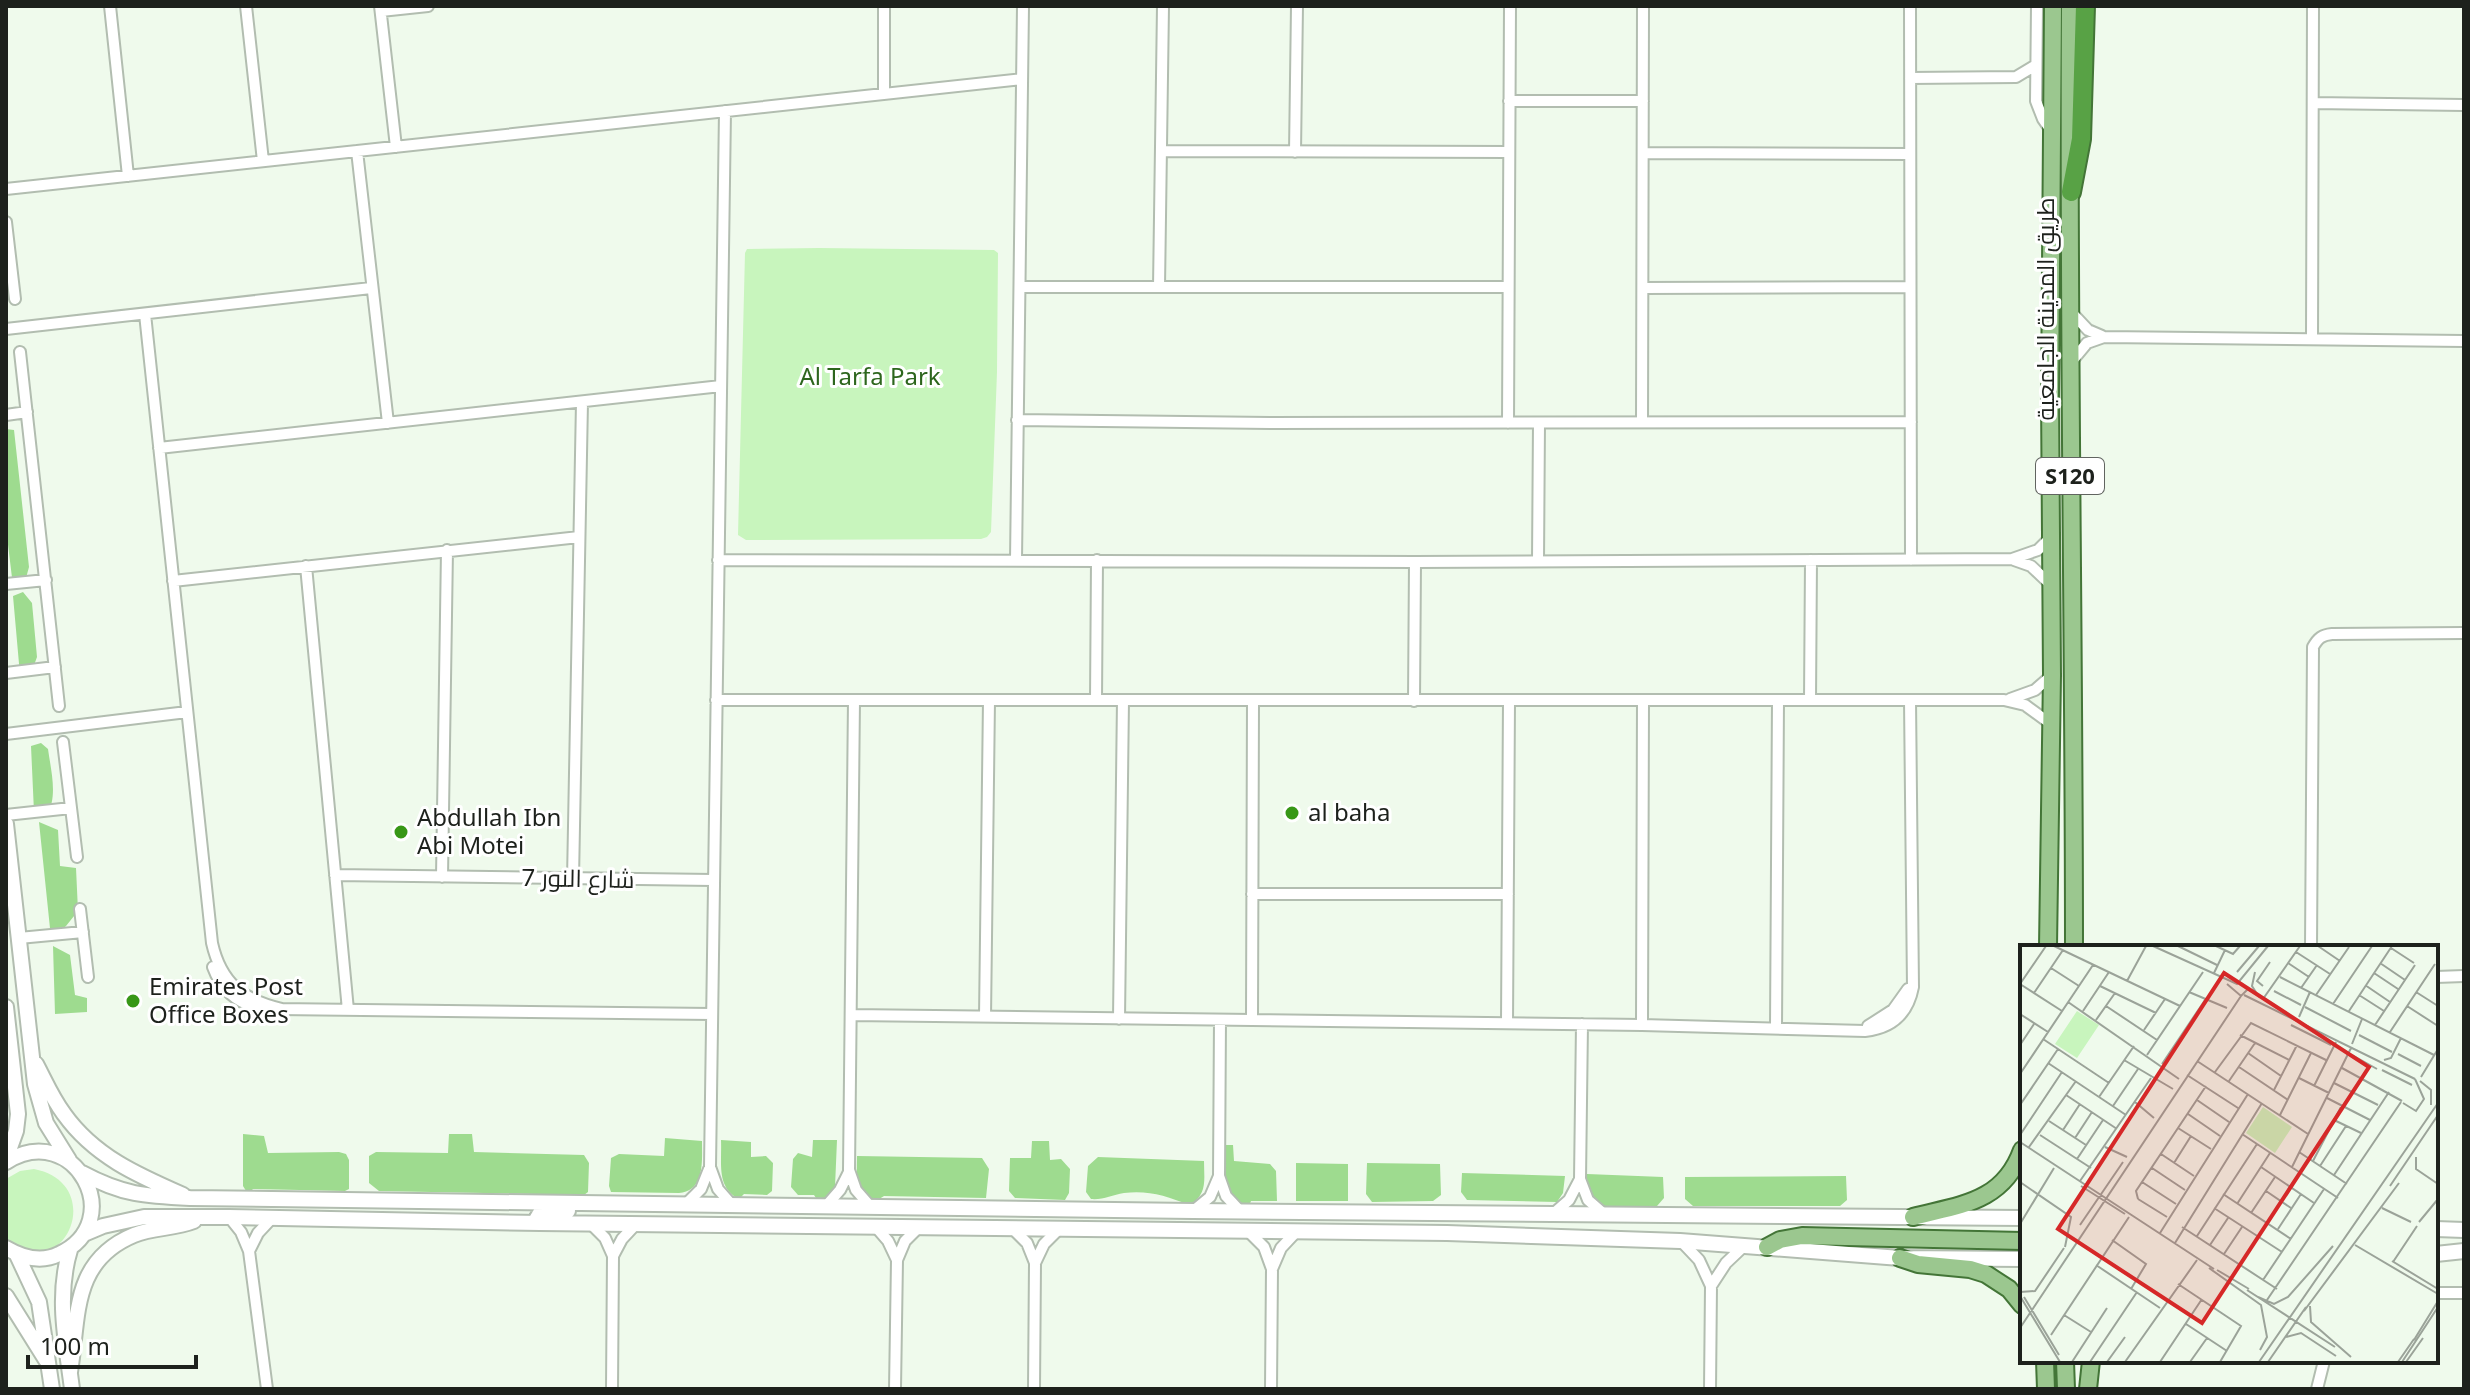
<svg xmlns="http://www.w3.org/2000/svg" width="2470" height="1395" viewBox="0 0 2470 1395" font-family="'Noto Sans',Cairo,sans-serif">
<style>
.green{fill:#c8f5bd}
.forest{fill:#9edb8f}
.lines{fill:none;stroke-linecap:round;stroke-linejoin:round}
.street-casing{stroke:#b2bdb0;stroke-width:14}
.secondary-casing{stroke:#b2bdb0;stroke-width:18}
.primary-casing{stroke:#437537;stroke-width:20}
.highway-casing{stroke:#437537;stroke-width:22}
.street{stroke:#fff;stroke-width:10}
.secondary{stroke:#fff;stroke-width:14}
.primary{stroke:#9bc78f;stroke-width:16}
.highway{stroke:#58a245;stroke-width:18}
.poi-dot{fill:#389717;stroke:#fff;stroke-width:3}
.labels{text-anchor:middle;stroke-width:6;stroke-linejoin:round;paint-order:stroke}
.shield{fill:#fff;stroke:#616460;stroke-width:2}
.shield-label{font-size:22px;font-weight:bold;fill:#1d211c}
.street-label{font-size:24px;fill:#1d211c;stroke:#fff}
.park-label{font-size:24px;fill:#2d661d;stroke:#fff}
.poi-label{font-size:24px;fill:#1d211c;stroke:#fff;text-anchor:start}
.inset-road{fill:none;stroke:#9ba399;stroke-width:2}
.view{fill:#d62828;fill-opacity:0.15;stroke:#d62828;stroke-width:4}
.inset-edge{fill:none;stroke:#1d211c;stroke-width:4}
</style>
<rect width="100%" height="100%" fill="#effaec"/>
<path class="green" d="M819 248 994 250 998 253 997 372 991 532 987 537 981 539 746 540 738 535 745 253 747 249Z
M34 1169C97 1181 76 1260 29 1253 22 1252 13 1246 6 1244V1179L20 1171Z"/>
<path class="forest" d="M6 429 14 430 29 567 26 578 13 586 6 528Z
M23 592 32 603 37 657 33 668 20 675 13 596Z
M41 743 48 749C51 771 58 796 47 815L34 812 31 746Z
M39 822 58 830 60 866 76 868 78 911 66 926 51 938Z
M53 946 70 955 75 995 87 998V1012L55 1014Z
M243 1134 264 1136 268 1153 339 1152 346 1154 349 1160V1189L345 1191 253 1189 248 1194 243 1186Z
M449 1134H472L474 1152 584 1155 589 1163 588 1192 584 1195 379 1191 369 1183V1156L376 1152 448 1153Z
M665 1138 702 1141C702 1161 705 1191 679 1193L611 1192 609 1186 611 1158 619 1154 664 1156Z
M721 1140 751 1142V1157L766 1156 773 1163 772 1191 767 1195 744 1194 739 1199C716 1187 722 1164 721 1140Z
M813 1140H837L835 1187 830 1195 818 1201 814 1195H798L791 1187 793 1159 798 1153 812 1157Z
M1032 1141H1049L1050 1160 1061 1159 1070 1169 1069 1193 1065 1200 1015 1198 1009 1191 1010 1158H1031Z
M1225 1145H1233L1234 1161 1270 1164 1276 1171 1277 1201H1251L1249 1206H1241C1221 1188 1226 1171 1225 1145Z
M857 1156 982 1158 989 1169 986 1198 884 1196 876 1201C853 1190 857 1178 857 1156Z
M1098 1157 1204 1161C1204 1180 1208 1195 1189 1205 1167 1196 1148 1190 1124 1193 1112 1195 1103 1200 1091 1199L1086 1192 1088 1166Z
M1296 1163 1348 1164V1201H1296Z
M1367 1163 1440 1164 1441 1195 1433 1201 1372 1202 1366 1194Z
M1462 1173 1565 1176 1563 1193 1557 1202 1467 1200 1461 1192Z
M1587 1174 1663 1177 1664 1198 1657 1206H1613L1605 1210 1593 1206 1584 1186Z
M1846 1176 1847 1200 1840 1206H1693L1685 1199V1177Z"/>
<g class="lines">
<g class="street-casing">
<path id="street" d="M110 6 128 176
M246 6 263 161
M380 6 396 147
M1910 6 1911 560
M2037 6 2036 101 2043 119 2052 132
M381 11 428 6
M1910 78 2016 77 2036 65
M884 94V6
M1509 101H1643
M2313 103 2464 105
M725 111 710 1167 718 1189 732 1205
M357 151 388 423
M1162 151 1509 152
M1295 152 1297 6
M1643 153 1910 154
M6 189 1022 79
M6 222 15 299
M1020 287H1508
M1159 287 1163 6
M1643 288 1910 287
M2072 313 2088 330 2102 336
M145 314 212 943C221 983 243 1000 282 1009
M6 329 371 288
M2312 339 2313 6
M20 352 59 706
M2072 361 2087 343 2104 337 2464 341
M6 415 27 412
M1017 420 1270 423 1911 422
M1642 422 1643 6
M1508 423 1510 6
M159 448 721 386
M718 560 1415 562 2012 559 2038 550 2051 537
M1016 560 1023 6
M2014 560 2031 566 2050 584
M1538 561 1539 423
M306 566 348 1010
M173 581 579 537
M6 584 46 580
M6 673 55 667
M2010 699 2035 690 2051 676
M716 700H2004L2025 705 2051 724
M854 700 849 1170 856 1190 870 1206
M1096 700 1097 560
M1810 700 1811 560
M1414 701 1415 562
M6 734 187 712
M63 742 77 857
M6 815 71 808
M335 875 713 880
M442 877 447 550
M573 879 582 402
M1252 894H1508
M80 909 88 977
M19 938 83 932
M2311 947 2313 647C2318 638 2322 635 2332 634L2464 633
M213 967C221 989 235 1002 258 1008
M2436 977 2464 976
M278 1009 712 1014
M851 1015 1642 1025 1865 1031C1892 1028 1908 1013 1913 987L1910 700
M985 1017 989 700
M1119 1019 1123 700
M1220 1020 1219 1176 1226 1196 1240 1211
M1252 1020 1253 701
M1507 1023 1509 701
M1582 1024 1580 1179 1588 1200 1604 1214
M1642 1025 1643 700
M1868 1026 1893 1010 1908 989
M1776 1027 1778 700
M686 1204 701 1189 709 1169
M826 1206 840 1190 849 1172
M1193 1211 1210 1197 1219 1176
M1553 1214 1569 1200 1580 1179
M229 1217 241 1232 249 1251 267 1389
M591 1224 605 1238 613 1256
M875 1226 888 1241 897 1260
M1012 1228 1027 1243 1035 1263 1034 1389
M1248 1231 1264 1247 1272 1269
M1681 1241 1699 1260 1711 1286 1710 1389
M249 1251 258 1233 272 1218
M1035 1263 1044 1244 1059 1229
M1711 1286 1726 1263 1745 1245
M2436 1293H2464
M612 1389 613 1256 622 1239 636 1224
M895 1389 897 1260 905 1241 919 1227
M1271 1389 1272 1269 1281 1248 1296 1232
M2317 1389 2324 1361"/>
</g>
<g class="secondary-casing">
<path id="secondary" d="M6 824 35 1084 46 1123 69 1160
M6 1007 18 1114 16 1131 6 1159
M36 1064C45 1081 52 1098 64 1114 94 1156 137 1175 183 1195
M6 1162C75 1119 129 1222 59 1254 41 1263 23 1258 6 1248
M82 1173C123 1195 145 1196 190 1198L1193 1211 2022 1218
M540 1223 537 1218 540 1213 568 1211
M2436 1229 2464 1230
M84 1234 103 1226 144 1217H229L540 1223 1447 1233 1680 1241 1900 1258 2022 1259
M70 1250C56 1296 66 1342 72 1389
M2436 1254 2464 1251
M17 1255 39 1302 52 1389
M6 1296 46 1360
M70 1372C79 1317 71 1261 134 1235 153 1227 174 1229 194 1221"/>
</g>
<g class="primary-casing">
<path id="primary" d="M2070 6C2068 320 2074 633 2074 947
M2048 947 2052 675 2050 396 2053 6
M1913 1217C1959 1205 2003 1203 2022 1150
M1767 1247 1780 1240 1802 1236 2022 1241
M1900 1258 1918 1264 1970 1269 1986 1274 2009 1289 2022 1305
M2045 1361 2046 1389
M2065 1361 2066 1389
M2088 1389 2091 1361"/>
</g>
<g class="highway-casing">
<path id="highway" d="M2071 192 2081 139 2085 6"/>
</g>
<use href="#street" class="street"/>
<use href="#secondary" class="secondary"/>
<use href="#primary" class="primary"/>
<use href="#highway" class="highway"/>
</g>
<g class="poi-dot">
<circle cx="1292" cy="813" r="8"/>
<circle cx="401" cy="832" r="8"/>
<circle cx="133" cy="1001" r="8"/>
</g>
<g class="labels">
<rect class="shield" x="2036" y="458" width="68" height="36" rx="6"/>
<g class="shield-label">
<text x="2070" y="484">S120</text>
</g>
<g class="street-label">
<text transform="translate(2046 309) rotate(-90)" y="8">طريق المدينة الجامعية</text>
<text transform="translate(578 879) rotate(1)" y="8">شارع النور 7</text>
</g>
<g class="park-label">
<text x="870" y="385">Al Tarfa Park</text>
</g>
<g class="poi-label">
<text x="1308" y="821">al baha</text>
<text x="417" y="826">Abdullah Ibn<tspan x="417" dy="28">Abi Motei</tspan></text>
<text x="149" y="995">Emirates Post<tspan x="149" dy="28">Office Boxes</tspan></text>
</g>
</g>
<g transform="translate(2020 945)">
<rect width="418" height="418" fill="#effaec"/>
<path d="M57 66 79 80 57 113 35 99ZM243 162 272 182 255 208 226 188Z" fill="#c8f5bd"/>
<path class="inset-road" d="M34 1 160 61M133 1 217 39 248 1M158 1 197 20M196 1 213 9 220 1M298 1 320 16M371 3 394 18M276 7 310 29M268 18 289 32M360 18 385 35M31 23 59 41M217 27 239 1M235 27 232 41 239 52M194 28 205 5M354 28 378 44M260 32 414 110M107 36 126 1M0 39 42 66M0 39 26 1M207 39 221 51 228 44 221 38M345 40 370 57M80 41 136 68M243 41 237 36 250 17M281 43 297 20M254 46 281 60M169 47 207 63M396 47 418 61M14 48 43 5M224 50 395 134M296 50 329 2M339 50 364 66M243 54 280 1M48 57 159 134M313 59 352 1M86 61 137 95M387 61 418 81M285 62 331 86M63 66 89 27M329 66 372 1M0 69 28 87M279 72 290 47M76 75 95 48M271 80 311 100M355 80 395 20M124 85 145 54M370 87 415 19M220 90 269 115M339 90 372 107M23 94 89 138M332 99 342 74M0 100 14 79M228 108 261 131M378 109 401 121M127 110 183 27M332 110 357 124M104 115 153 144M364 115 371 113 381 93M177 116 288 189M28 118 106 170M142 119 185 55M219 122 268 155M322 123 382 156M362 125 392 140M195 127 231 78 306 115M0 129 73 20M167 130 218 163M401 132 418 104M279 133 309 148M209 136 235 98M400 136 411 145V160M314 138 358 160M294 141 316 97M254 145 277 100M46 150 97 184M79 152 114 101M307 153 350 175M177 155 209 177M115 157 134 173M383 158 396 166 404 154 395 134M0 160 38 104M93 161 118 124M168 169 200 191M260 170 291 108M314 175 341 188M29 176 66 200M158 183 191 204M43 185 60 159M222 189 318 253M0 190 42 127M20 190 71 223M55 193 72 167M0 197 194 324M9 202 56 136M85 202 107 212M279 207 327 239M141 209 174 231M396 212V224L418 239M57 214 83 175M293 216 322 160M154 218 171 191M300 221 326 181M241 222 294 258M272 222 331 103M132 223 165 245M314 230 369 147M60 236 131 133M0 237 51 272 45 302M122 237 156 259M61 241 105 269M370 241 418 170M246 246 271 263M203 249 271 294M118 254 116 246 186 141M118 254 147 272M217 259 250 208M194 263 262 307M362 263 391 277M231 268 255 232M399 277 418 254M0 279 34 223M60 280 103 217M162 282 257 344M258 284 281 249M140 288 228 149M177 291 237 199M92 295 126 319 111 344M155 298 242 158M190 300 208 273M335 300 418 349M204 309 222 282M372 316 418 344M373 317 397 281M76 320 140 363M189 323 241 360 247 392 240 405M197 325 229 344M243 335 304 244M158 339 221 381 200 417M227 345 315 402M0 347 15 346 44 303M0 351 40 417M4 352 39 410M238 352 254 359 268 352 313 301M247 355 381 157M290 361 291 377 331 412M284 366 379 238M44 370 71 387M166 379 207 406M0 383 221 51M31 390 109 272M266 392 281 388 316 411M394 395 418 356M52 417 87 363M70 417 117 347M87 417 105 392M105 417 177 315M140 417 182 354M170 417 187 393M239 417 418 158M248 417 286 362M378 417 394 394M382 417 418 362M386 417 403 393"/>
<path class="view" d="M204 28 349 122 182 378 38 284Z"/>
<rect width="418" height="418" class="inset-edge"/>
</g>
<rect width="2470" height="1395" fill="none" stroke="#1d211c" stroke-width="16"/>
<path d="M28 1355v12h168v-12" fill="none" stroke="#1d211c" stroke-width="4"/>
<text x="40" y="1355" font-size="24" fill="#1d211c" stroke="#ffffff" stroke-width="6" paint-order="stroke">100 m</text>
</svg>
